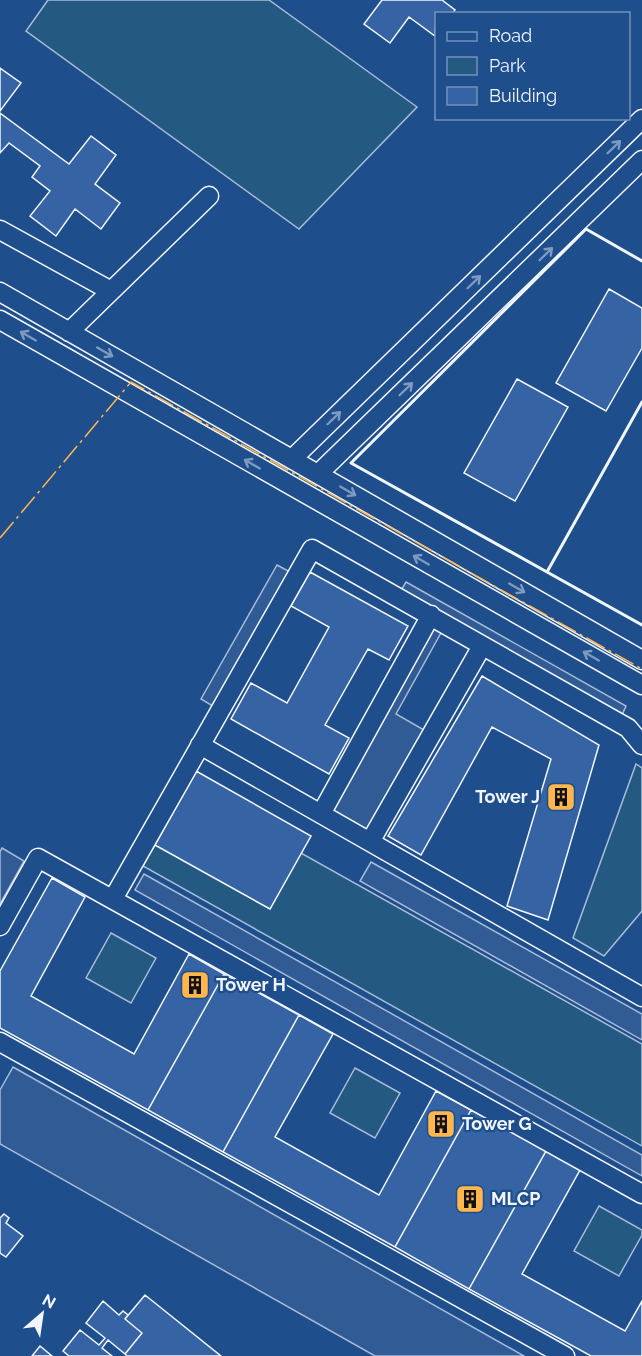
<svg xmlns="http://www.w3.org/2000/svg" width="642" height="1356" viewBox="0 0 642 1356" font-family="Raleway,sans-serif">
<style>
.green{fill:#245a82;stroke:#a8bbd7;stroke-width:1.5}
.parking{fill:#305b95;stroke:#a8bbd7;stroke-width:1.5}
.building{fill:#3563a3;stroke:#f2f6ff;stroke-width:1.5}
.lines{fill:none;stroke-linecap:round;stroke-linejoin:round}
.minor-casing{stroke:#f2f6ff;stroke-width:21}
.minor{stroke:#1f4e8c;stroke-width:18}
.wall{stroke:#f2f6ff;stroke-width:3}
.power{stroke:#ffb74d;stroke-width:1.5;stroke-dasharray:21 4.5 3 4.5;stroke-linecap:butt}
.oneway{stroke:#7e9ac0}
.labels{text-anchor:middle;stroke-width:4.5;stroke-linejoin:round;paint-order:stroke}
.poi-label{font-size:18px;font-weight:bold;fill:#f2f6ff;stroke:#1f4e8c;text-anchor:start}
</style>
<rect width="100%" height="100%" fill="#1f4e8c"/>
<path class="green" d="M48 0H269L417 107 299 229 26 31Z
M636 764 642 768V911L604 956 573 938Z
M155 845 270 909 301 853 642 1044V1146L143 866Z
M111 933 156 958 131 1003 86 978Z
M355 1068 400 1093 375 1138 330 1113Z
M599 1206 642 1230V1235L619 1276 574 1251Z"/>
<path class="parking" d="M277 565 292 573 216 708 201 699Z
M406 582 626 706 621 717 400 592Z
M432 625 442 631 396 714 424 730 367 833 328 811Z
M2 848 24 861 0 904V852Z
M371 862 642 1014V1040L360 881Z
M144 874 642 1155V1176L135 890Z
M13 1067 524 1356H375L0 1144V1090Z"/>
<path class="building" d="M382 0H442L455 10 452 14H436L435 36 409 17 390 43 364 24Z
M0 68 21 83 0 111Z
M0 113 69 164 91 136 116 155 95 184 120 203 101 229 75 209 56 236 30 216 50 191 32 177 40 166 9 143 0 153Z
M609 289 642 308V348L606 411 556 383Z
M517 379 568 407 515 501 464 473Z
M310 572 408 626 389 660 368 649 325 725 349 738 329 774 231 719 251 683 287 703 329 627 291 606Z
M482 676 599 745 548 920 507 906 551 759 492 727 421 855 388 836Z
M196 771 311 836 270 909 155 845Z
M52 878 85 897 31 996 134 1054 189 954 224 974 148 1110 0 1028V971Z
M224 974 299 1015 223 1152 148 1110Z
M299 1015 333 1034 275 1137 379 1195 436 1091 471 1110 395 1247 223 1152Z
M471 1110 546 1151 469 1289 395 1247Z
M546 1151 580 1170 522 1274 625 1331 642 1301V1356H591L469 1289Z
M4 1214 9 1218 6 1223 23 1236 6 1257 0 1253V1218Z
M145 1295 221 1356H127L125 1354 142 1333 125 1319Z
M103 1301 119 1315 123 1311 128 1315 125 1319 142 1333 125 1354 108 1340 102 1348 112 1356H69L63 1351 80 1330 99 1345 105 1338 86 1323Z
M40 1346 52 1356H32Z"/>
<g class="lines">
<g class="minor-casing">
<path id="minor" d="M0 230 111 291
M0 292 642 660
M0 320 642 685
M69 332 209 196
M292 459 642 119
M318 474 642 160
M200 745 642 997
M321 814 431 615
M370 842 482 646
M113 899 312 549 628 728 642 745
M0 926 38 858 642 1194
M0 1042 565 1356"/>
</g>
<use href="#minor" class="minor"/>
<path class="wall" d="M642 261 586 229 351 463 547 572 642 402
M547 572 642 625"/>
<path class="power" d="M0 538 131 382 642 669"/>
</g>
<defs><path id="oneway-shaft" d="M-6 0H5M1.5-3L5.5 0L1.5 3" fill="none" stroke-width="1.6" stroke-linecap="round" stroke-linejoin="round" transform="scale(1.5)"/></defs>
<g class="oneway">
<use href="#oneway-shaft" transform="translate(614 147) rotate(-44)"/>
<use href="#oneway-shaft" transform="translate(546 254) rotate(-44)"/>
<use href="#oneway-shaft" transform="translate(474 282) rotate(-44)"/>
<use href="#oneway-shaft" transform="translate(28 336) rotate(-150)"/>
<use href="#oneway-shaft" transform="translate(105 352) rotate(30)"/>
<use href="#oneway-shaft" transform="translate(406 389) rotate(-44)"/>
<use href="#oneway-shaft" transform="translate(334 418) rotate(-44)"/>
<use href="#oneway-shaft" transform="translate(252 464) rotate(-150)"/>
<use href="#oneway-shaft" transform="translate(348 491) rotate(30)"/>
<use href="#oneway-shaft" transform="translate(421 560) rotate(-150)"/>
<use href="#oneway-shaft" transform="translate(517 588) rotate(30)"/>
<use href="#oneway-shaft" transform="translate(591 656) rotate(-150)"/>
</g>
<defs>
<g id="building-square" transform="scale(1.5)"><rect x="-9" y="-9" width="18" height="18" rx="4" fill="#ffb74d" stroke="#1f4e8c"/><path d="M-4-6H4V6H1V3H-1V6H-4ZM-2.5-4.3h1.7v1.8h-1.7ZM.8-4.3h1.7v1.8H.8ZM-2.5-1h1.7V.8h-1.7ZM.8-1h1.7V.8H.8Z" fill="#111"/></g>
</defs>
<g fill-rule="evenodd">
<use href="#building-square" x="561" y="797"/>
<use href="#building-square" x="195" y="985"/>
<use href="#building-square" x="441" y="1124"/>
<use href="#building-square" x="470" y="1199"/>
</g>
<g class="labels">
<g class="poi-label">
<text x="540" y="803" text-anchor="end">Tower J</text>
<text x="216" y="991">Tower H</text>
<text x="462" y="1130">Tower G</text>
<text x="491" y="1205">MLCP</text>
</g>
</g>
<rect x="435" y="12" width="195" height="108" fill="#1f4e8c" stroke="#7391ba" stroke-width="1.5"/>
<rect x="447" y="32" width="30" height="9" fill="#1f4e8c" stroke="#7391ba" stroke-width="1.5"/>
<text x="489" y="42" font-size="18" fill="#f2f6ff">Road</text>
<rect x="447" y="57" width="30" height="18" fill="#245a82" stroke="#7391ba" stroke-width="1.5"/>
<text x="489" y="72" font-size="18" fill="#f2f6ff">Park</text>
<rect x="447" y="87" width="30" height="18" fill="#3563a3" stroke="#7391ba" stroke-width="1.5"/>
<text x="489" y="102" font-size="18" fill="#f2f6ff">Building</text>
<g transform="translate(42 1314) rotate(29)" stroke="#1f4e8c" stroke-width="4.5" paint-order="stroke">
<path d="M0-4.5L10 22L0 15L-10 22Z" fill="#f2f6ff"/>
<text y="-9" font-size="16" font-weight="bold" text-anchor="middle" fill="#f2f6ff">N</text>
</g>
</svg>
